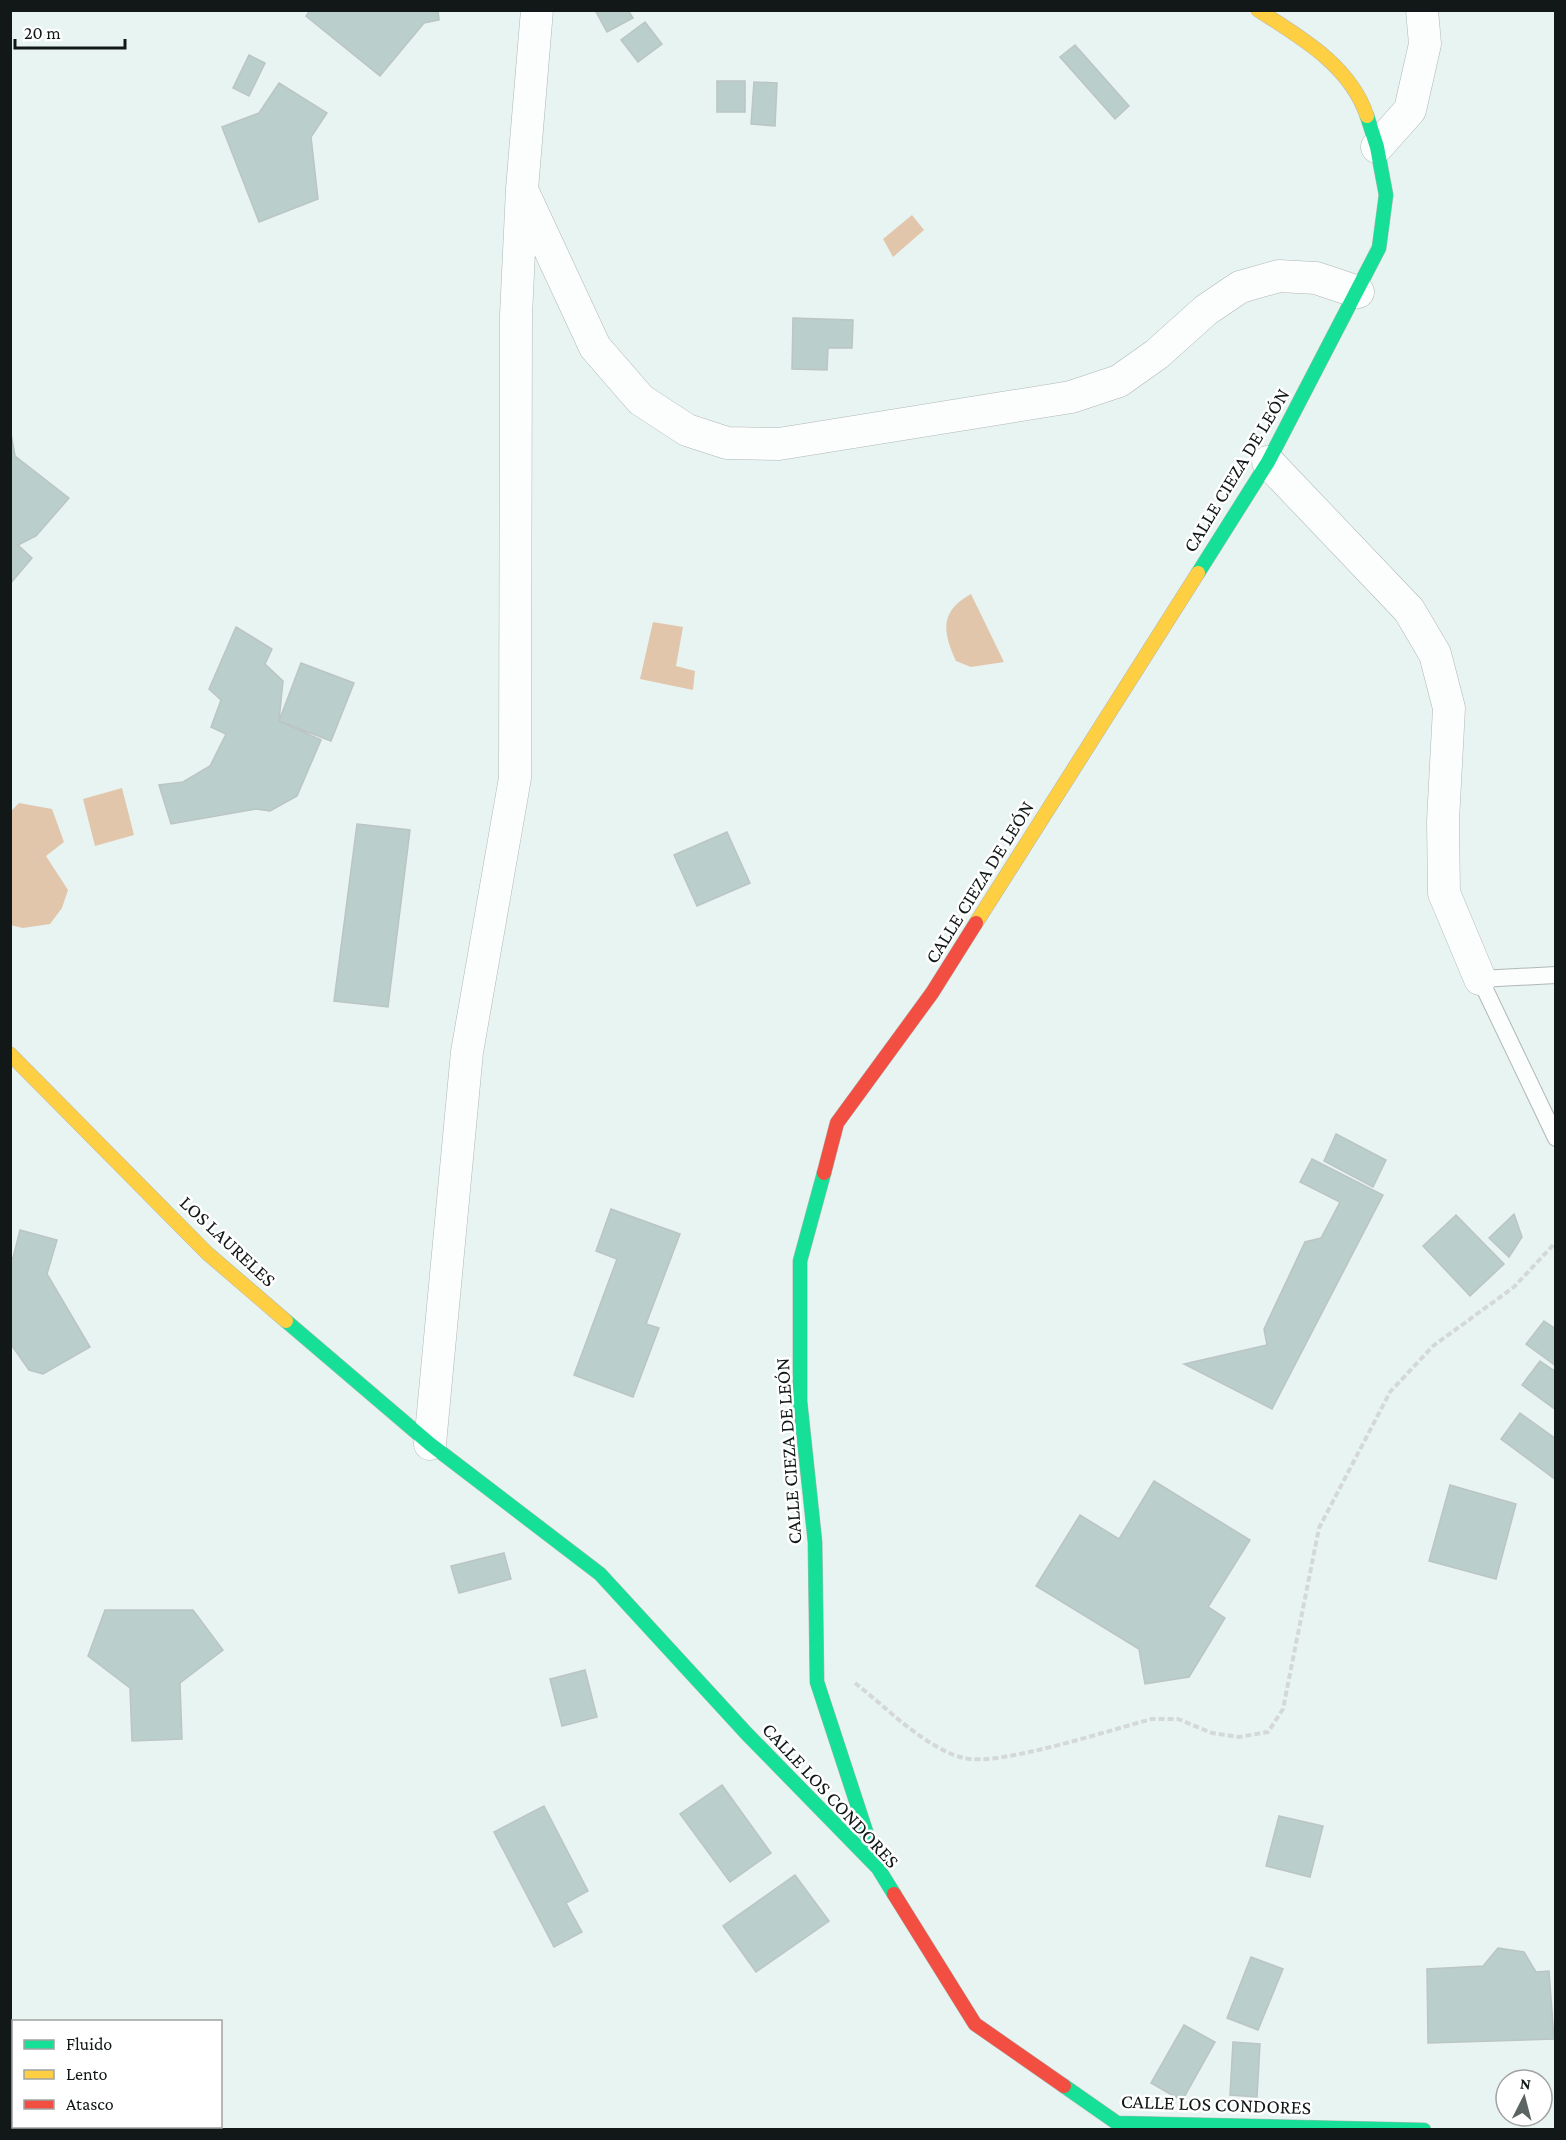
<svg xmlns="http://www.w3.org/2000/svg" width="1566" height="2140" viewBox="0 0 1566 2140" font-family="'Crimson Pro',serif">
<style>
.water{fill:#e2c6ab}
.building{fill:#bacecb;stroke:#bbc5c3;stroke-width:1.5}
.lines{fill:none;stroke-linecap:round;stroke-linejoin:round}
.lane-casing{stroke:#afb8b6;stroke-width:18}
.street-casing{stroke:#afb8b6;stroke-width:33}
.fast-casing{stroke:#afb8b6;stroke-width:15}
.slow-casing{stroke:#afb8b6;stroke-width:15}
.jam-casing{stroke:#afb8b6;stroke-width:15}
.path{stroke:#d4d8d8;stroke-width:4;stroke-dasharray:6 3;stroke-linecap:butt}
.lane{stroke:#fcfdfd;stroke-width:16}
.street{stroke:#fcfdfd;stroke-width:32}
.fast{stroke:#16e098;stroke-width:14}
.slow{stroke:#ffcf43;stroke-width:14}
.jam{stroke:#f24e42;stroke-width:14}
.labels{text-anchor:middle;stroke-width:5;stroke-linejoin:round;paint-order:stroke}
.street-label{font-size:20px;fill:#111817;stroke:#fff}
</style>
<rect width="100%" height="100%" fill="#e8f4f2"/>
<path class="water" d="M912 215 924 230 893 257 883 239Z
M971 594 1004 662 971 667 956 661C942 631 940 611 971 594Z
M653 622 683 627 676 666 695 671 693 690 640 679Z
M122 788 134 835 95 846 83 799Z
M19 803 52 809 64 842 46 856 68 890 62 908 50 924 23 928 10 925 11 811Z"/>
<path class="building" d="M310 10H438L439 20 424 23 380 76 306 16Z
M595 10H628L633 18 607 32Z
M645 22 662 44 638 62 621 40Z
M1075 45 1129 106 1115 119 1060 57Z
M249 55 265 63 249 96 233 88Z
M717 81H745V112H717Z
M754 82 777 83 775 126 751 124Z
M279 83 327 113 311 137 318 199 259 222 222 127 259 113Z
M793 318 853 320 852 348H828L827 370 792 369Z
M10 428 15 456 69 498 36 536 18 545 32 558 10 584Z
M236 627 272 649 265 664 283 681 279 721 321 740 297 796 270 811 256 809 171 824 159 785 183 782 210 766 226 734 211 727 221 700 209 689Z
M301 663 354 683 331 741 279 721Z
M357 824 410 830 388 1007 334 1001Z
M727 832 750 883 697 906 674 855Z
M1336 1134 1386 1160 1373 1187 1324 1161Z
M1312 1159 1383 1195 1272 1409 1184 1364 1267 1345 1264 1329 1305 1242 1321 1238 1340 1202 1300 1182Z
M611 1209 680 1234 646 1324 659 1328 633 1397 574 1375 617 1259 596 1251Z
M1514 1214 1522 1237 1509 1257 1489 1238Z
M1456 1215 1504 1264 1470 1296 1423 1246Z
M20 1230 57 1240 47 1274 90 1347 43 1374 29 1370 10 1343V1257L13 1258Z
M1544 1321 1556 1329V1366L1526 1344Z
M1540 1361 1556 1372V1410L1522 1385Z
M1520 1413 1556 1439V1480L1501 1439Z
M1154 1481 1250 1540 1208 1607 1225 1618 1189 1677 1145 1684 1139 1649 1036 1586 1080 1515 1119 1539Z
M1450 1485 1516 1504 1496 1579 1429 1561Z
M504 1553 511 1579 459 1593 451 1566Z
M105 1610H193L223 1650 180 1683 182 1739 132 1741 130 1688 88 1656Z
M585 1670 597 1717 562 1726 550 1679Z
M722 1785 771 1853 730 1882 680 1814Z
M544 1806 588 1891 566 1903 582 1932 554 1947 494 1832Z
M1279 1816 1323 1826 1310 1877 1266 1866Z
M795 1875 829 1921 756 1972 723 1926Z
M1498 1948 1524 1952 1536 1972 1549 1971 1554 2039 1428 2043 1427 1969 1483 1966Z
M1251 1957 1283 1969 1258 2030 1227 2018Z
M1184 2025 1215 2042 1182 2101 1151 2083Z
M1233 2042 1260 2044 1257 2097 1230 2095Z"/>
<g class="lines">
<g class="lane-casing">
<path id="lane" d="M1556 975 1480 979 1556 1138"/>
</g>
<g class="street-casing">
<path id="street" d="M1377 147 1410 110 1425 44 1422 10
M523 192 595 347 641 400 687 430 727 443 779 444 1071 397 1119 381 1157 354 1206 310 1240 287 1279 276 1316 278 1358 292
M1268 462 1409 610 1435 654 1449 708 1443 821 1444 893 1480 979
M430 1444 467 1052 515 778 516 315 522 189 537 10"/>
</g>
<g class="fast-casing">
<path id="fast" d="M1198 573 1268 462 1379 248 1386 195 1377 147 1367 116
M824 1173 800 1261V1401L815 1542 817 1682 878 1868
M286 1321 430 1444 600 1574 747 1734 878 1868 894 1894
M1064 2086 1117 2123 1424 2130"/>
</g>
<g class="slow-casing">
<path id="slow" d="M1258 10C1300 37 1350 65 1367 116
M976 923 1198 573
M10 1054 207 1253 286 1321"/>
</g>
<g class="jam-casing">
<path id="jam" d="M824 1173 837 1123 932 993 976 923
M894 1894 975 2024 1064 2086"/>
</g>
<path class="path" d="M855 1683C886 1707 926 1749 964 1758 998 1767 1113 1729 1152 1719H1178L1212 1733 1239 1737 1268 1732 1283 1709 1319 1528 1390 1392 1433 1346 1514 1287 1556 1242"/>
<use href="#lane" class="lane"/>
<use href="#street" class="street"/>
<use href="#fast" class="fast"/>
<use href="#slow" class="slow"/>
<use href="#jam" class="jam"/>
</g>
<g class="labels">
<g class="street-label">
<text transform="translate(1236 470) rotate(-59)" y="7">CALLE CIEZA DE LEÓN</text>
<text transform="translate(979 882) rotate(-58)" y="7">CALLE CIEZA DE LEÓN</text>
<text transform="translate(228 1241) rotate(43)" y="7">LOS LAURELES</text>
<text transform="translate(788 1451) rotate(-94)" y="7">CALLE CIEZA DE LEÓN</text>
<text transform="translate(831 1795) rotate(47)" y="7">CALLE LOS CONDORES</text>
<text transform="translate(1216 2104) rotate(2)" y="7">CALLE LOS CONDORES</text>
</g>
</g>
<rect width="1566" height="2140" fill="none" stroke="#111817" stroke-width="24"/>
<rect x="12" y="2020" width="210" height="108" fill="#ffffff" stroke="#a0a3a2" stroke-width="1.5"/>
<rect x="24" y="2040" width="30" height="9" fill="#16e098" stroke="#a0a3a2" stroke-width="1.5"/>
<text x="66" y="2050" font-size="18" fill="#111817">Fluido</text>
<rect x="24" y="2070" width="30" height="9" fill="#ffcf43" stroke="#a0a3a2" stroke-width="1.5"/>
<text x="66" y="2080" font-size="18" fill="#111817">Lento</text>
<rect x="24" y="2100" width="30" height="9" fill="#f24e42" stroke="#a0a3a2" stroke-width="1.5"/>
<text x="66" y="2110" font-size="18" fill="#111817">Atasco</text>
<g transform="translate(1524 2098) rotate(6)"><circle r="28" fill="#ffffff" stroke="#a0a3a2" stroke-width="1.5"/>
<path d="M0-4.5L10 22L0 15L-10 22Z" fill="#5c6564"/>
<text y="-9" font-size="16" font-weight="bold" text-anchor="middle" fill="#111817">N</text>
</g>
<path d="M15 39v9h110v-9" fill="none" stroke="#111817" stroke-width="3"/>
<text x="24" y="39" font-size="18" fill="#111817" stroke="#ffffff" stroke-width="4.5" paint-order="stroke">20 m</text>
</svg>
